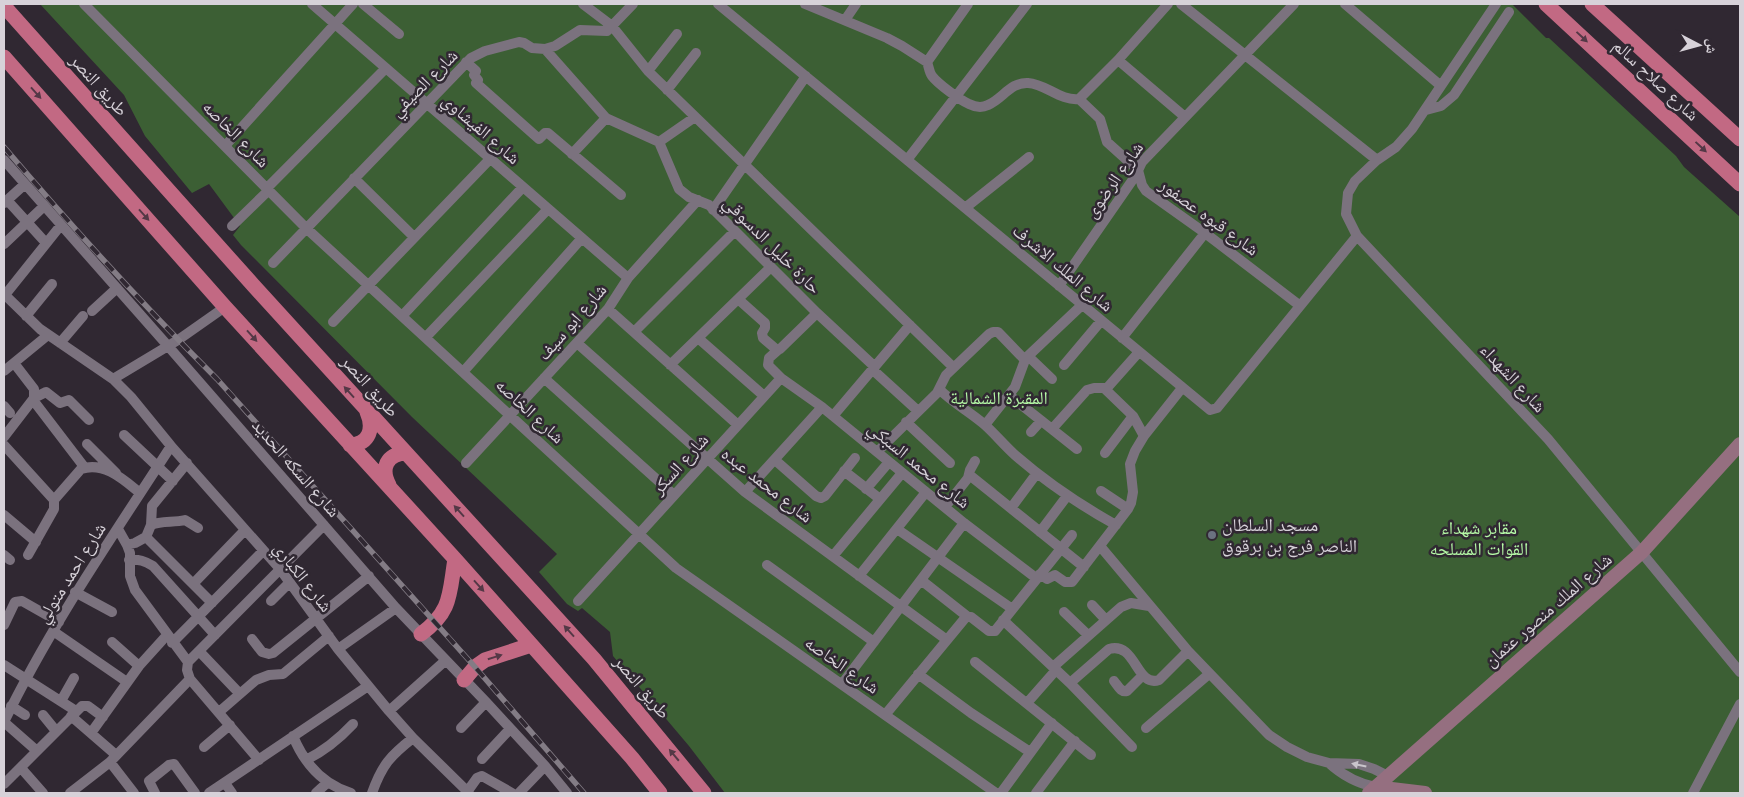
<svg xmlns="http://www.w3.org/2000/svg" width="1744" height="797" viewBox="0 0 1744 797" font-family="'Varela Round','Noto Naskh Arabic',sans-serif">
<style>
.green{fill:#3c5f34}
.lines{fill:none;stroke-linecap:round;stroke-linejoin:round}
.minor{stroke:#7b727e;stroke-width:10}
.secondary{stroke:#956f80;stroke-width:14}
.trunk{stroke:#c26983;stroke-width:15}
.rail-casing{stroke:#837c85;stroke-width:5.5}
.rail{stroke:#302832;stroke-width:4;stroke-dasharray:11;stroke-linecap:butt}
.oneway{fill:#543846}
.oneway2{fill:#c9c4cb}
.worship-dot{fill:#6b7280;stroke:#302832;stroke-width:2}
.labels{text-anchor:middle;stroke-width:5;stroke-linejoin:round;paint-order:stroke}
.street-label{font-size:18px;fill:#d7d2d9;stroke:#302832}
.park-label{font-size:18px;fill:#b5faa6;stroke:#302832}
.poi-label{font-size:18px;fill:#d7d2d9;stroke:#302832;text-anchor:start}
</style>
<rect width="100%" height="100%" fill="#302832"/>
<path class="green" d="M40 4H1512L1546 38H1549L1676 156 1684 167 1740 217V793H725L689 746 613 656 610 632 582 608 578 611 567 604 539 572 557 554 412 417 241 245 233 235 240 226 209 184 192 193 145 136 124 95Z"/>
<g class="lines">
<path class="minor" d="M84 4 306 228 676 568 996 793
M312 4 628 278
M363 4 399 34
M583 4 612 26 648 71 953 367
M718 4 1210 410 1217 408 1357 236
M805 4 887 38 902 46 927 62C929 67 929 72 932 76 938 84 960 100 969 104 975 107 982 108 988 105 1003 99 1010 82 1028 83 1046 84 1060 101 1079 99
M1181 4 1377 160
M1345 4 1441 86
M1496 4 1412 129 1396 147 1377 160 1355 181 1348 193 1346 214 1357 236 1548 439 1740 672
M845 20 856 4
M545 49 606 118 659 142 679 189 689 197 709 205 817 313 875 367
M1118 60 1185 117
M466 62 476 71 474 75 478 80 476 83 539 139 545 133H548L621 195
M927 62 968 4
M648 71 677 34
M667 90 696 53
M1079 99 1100 119 1107 142 1138 170 1142 185 1146 191 1205 233 1299 305
M1079 99 1118 60 1168 4
M1426 110 1441 106 1454 95 1509 12
M659 142 695 117
M225 146 353 4
M572 154 606 118
M4 160 168 346 396 608 486 702 545 766 567 793
M907 160 1027 4
M354 178 414 237
M267 188 386 68
M7 200 46 243
M4 203 25 184
M965 208 1029 157
M713 210 806 76
M232 226 269 190
M4 244 44 206
M273 263 471 58 485 51 519 42 524 43 532 48 545 49 555 46 580 30 607 31 633 4
M1059 286 1136 175 1142 162 1294 4
M4 294 40 329 113 379 178 340 225 307
M5 295 61 225
M738 299 765 323V328L762 333 763 338 777 350 780 349 817 313
M608 309 738 425
M92 311 117 288
M403 315 523 187
M26 316 52 284
M333 322 490 159
M634 332 735 231
M426 337 548 209
M698 338 764 396
M1122 338 1205 233
M60 343 83 316
M577 343 745 492 947 640
M1028 356 1052 379
M670 365 771 267
M1064 365 1101 321
M873 370 918 411
M4 371 48 335
M463 372 582 238
M544 378 674 495
M781 378 822 407 964 523 1036 578
M113 379 131 397 171 446 280 569 338 649 389 711 413 738 469 793
M939 389C953 403 970 412 985 425 995 434 1004 445 1015 455 1046 482 1080 505 1116 525
M1105 389 1133 416 1144 436
M1009 395 1077 449
M34 398 46 392 60 403 69 400 89 420
M33 400 85 468
M4 406 10 413
M833 416 910 325
M906 422 950 463
M985 425 1015 387 1025 360 1028 356 1082 305
M1052 429 1087 390 1094 388H1107L1139 352
M1031 432 1041 421
M124 435 173 481
M4 437 34 398V389L14 363
M87 444 116 473
M4 445 54 500V509L28 555
M877 452 937 393 946 375 989 334 993 332H998L1025 360
M1105 453 1133 416
M775 460 816 496 821 498 825 496 855 458
M466 463 608 309 628 278 698 200
M844 471 880 499
M968 478 970 470 975 461
M866 489 889 462
M1101 491 1128 509
M745 492 822 407
M54 500 81 469C104 461 124 480 140 493
M945 507 968 478 972 477 1084 567
M1011 508 1037 473
M4 515 36 542
M151 525C162 520 173 523 185 520L198 528
M118 529 127 545 130 553V576L135 590 188 662
M897 529 1011 608
M1040 532 1067 496
M146 537 212 603
M127 545 135 543 146 537 151 525 152 506 187 463
M1100 546 1188 651 1269 735 1287 747 1307 757 1329 763 1359 764 1374 769 1388 776
M4 555 10 560
M833 556 902 473
M129 560C139 559 145 561 153 566L215 635
M767 565 874 642
M1040 574 1047 579 1055 575 1065 582H1072L1128 509 1131 503 1133 492 1130 464 1135 451 1144 436 1182 388
M859 576 926 492
M921 580 968 617
M193 584 245 530
M75 592 112 612
M271 601 289 583
M578 601 781 378 768 365 769 358 778 350
M1092 605 1106 620
M1064 612 1088 635
M1003 620 1070 683 1132 747
M4 625 15 602 22 601 59 622
M53 631 127 682
M252 639 262 652 269 654 273 653 369 576
M112 642 139 666
M172 643 263 551
M338 649 396 608
M199 651 240 694
M188 662 324 525
M188 662 187 670 190 679 259 760
M975 662 1091 755
M4 665 76 711
M1053 667 1121 607 1131 603 1149 606
M918 674 971 713 1030 752
M1114 681C1118 686 1121 693 1127 691L1143 675
M1070 683 1109 649C1136 641 1136 688 1159 680L1188 651
M842 684 964 523
M61 701 74 678
M1027 703 1056 670
M11 706 25 715
M389 711 446 660
M219 712 256 680 269 675 283 674 329 636
M43 715 56 731
M885 715 966 617H971L989 631H995L1072 535
M71 716 116 755
M4 722C51 625 113 536 171 446
M4 722 37 751
M461 728 486 702
M1146 728 1209 674
M91 733 139 666 167 635
M293 736C304 763 322 784 351 793
M204 747 230 725
M482 759 510 729
M306 760C324 751 338 740 353 724
M110 762 134 793
M1329 763C1343 776 1357 783 1375 787
M21 768 43 793
M225 783 232 793
M4 784 82 706H88L103 717
M467 792 477 778 482 776 512 793
M70 793 110 762 190 679
M155 793 149 781 169 765 174 764 195 793
M209 793 368 686
M316 793 328 782
M372 793C382 765 390 756 413 738
M519 793 545 766
M1001 793 1052 723
M1036 793 1075 741
M1693 793 1740 704"/>
<path class="secondary" d="M1375 787 1425 793
M1369 793 1642 552 1740 444"/>
<path class="trunk" d="M1546 4 1740 184
M1592 4 1740 139
M4 6 253 285 594 659 704 793
M4 57 225 307 455 559 632 758 660 793
M350 445C370 444 374 428 367 412
M389 485C380 468 387 454 406 453
M421 634C452 611 449 595 455 559
M464 680 475 667 485 660 531 645"/>
<g class="rail-casing">
<path id="rail" d="M4 147C72 227 143 305 217 379L475 667 584 793"/>
</g>
<use href="#rail" class="rail"/>
</g>
<defs><path id="oneway-solid" d="M-6-.8H1V-3.2L6.5 0L1 3.2V.8H-6Z" transform="scale(1.25)"/></defs>
<g class="oneway">
<use href="#oneway-solid" transform="translate(1582 37) rotate(43)"/>
<use href="#oneway-solid" transform="translate(36 93) rotate(48)"/>
<use href="#oneway-solid" transform="translate(1701 147) rotate(43)"/>
<use href="#oneway-solid" transform="translate(144 215) rotate(48)"/>
<use href="#oneway-solid" transform="translate(252 336) rotate(48)"/>
<use href="#oneway-solid" transform="translate(349 392) rotate(-132)"/>
<use href="#oneway-solid" transform="translate(459 511) rotate(-132)"/>
<use href="#oneway-solid" transform="translate(479 586) rotate(48)"/>
<use href="#oneway-solid" transform="translate(569 631) rotate(-132)"/>
<use href="#oneway-solid" transform="translate(495 657) rotate(-17)"/>
<use href="#oneway-solid" transform="translate(674 755) rotate(-130)"/>
</g>
<use class="oneway2" href="#oneway-solid" transform="translate(1359 765) rotate(-168)"/>
<circle class="worship-dot" cx="1212" cy="535" r="5"/>
<g class="labels">
<g class="street-label">
<text transform="translate(1656 80) rotate(43)" y="6">شارع صلاح سالم</text>
<text transform="translate(424 83) rotate(-45)" y="6">شارع الصيفي</text>
<text transform="translate(99 85) rotate(48)" y="6">طريق النصر</text>
<text transform="translate(481 129) rotate(41)" y="6">شارع الفيشاوي</text>
<text transform="translate(236 134) rotate(45)" y="6">شارع الخاصه</text>
<text transform="translate(1114 180) rotate(-55)" y="6">شارع الرضوى</text>
<text transform="translate(1209 217) rotate(36)" y="6">شارع قبوه عصفور</text>
<text transform="translate(772 245) rotate(45)" y="6">حارة خليل الدسوقي</text>
<text transform="translate(1063 268) rotate(40)" y="6">شارع الملك الاشرف</text>
<text transform="translate(572 322) rotate(-49)" y="6">شارع ابو سيف</text>
<text transform="translate(1513 378) rotate(47)" y="6">شارع الشهداء</text>
<text transform="translate(370 386) rotate(48)" y="6">طريق النصر</text>
<text transform="translate(530 411) rotate(43)" y="6">شارع الخاصه</text>
<text transform="translate(680 464) rotate(-48)" y="6">شارع السكر</text>
<text transform="translate(919 465) rotate(39)" y="6">شارع محمد السبكي</text>
<text transform="translate(296 468) rotate(49)" y="6">شارع السكه الحديد</text>
<text transform="translate(767 485) rotate(38)" y="6">شارع محمد عبده</text>
<text transform="translate(71 573) rotate(-58)" y="6">شارع احمد متولي</text>
<text transform="translate(303 577) rotate(52)" y="6">شارع الكباري</text>
<text transform="translate(1548 610) rotate(-41)" y="6">شارع الملك منصور عثمان</text>
<text transform="translate(842 665) rotate(35)" y="6">شارع الخاصه</text>
<text transform="translate(642 687) rotate(50)" y="6">طريق النصر</text>
</g>
<g class="park-label">
<text x="999" y="404">المقبرة الشمالية</text>
<text x="1479" y="534">مقابر شهداء<tspan x="1479" dy="21">القوات المسلحه</tspan></text>
</g>
<g class="poi-label">
<text x="1222" y="531">مسجد السلطان<tspan x="1222" dy="21">الناصر فرج بن برقوق</tspan></text>
</g>
</g>
<rect width="1744" height="797" fill="none" stroke="#d7d2d9" stroke-width="10"/>
<g transform="translate(1699 45) rotate(96)" stroke="#302832" stroke-width="4" paint-order="stroke">
<path d="M0-4L9 19L0 12L-9 19Z" fill="#d7d2d9"/>
<text y="-8" font-size="14" font-weight="bold" text-anchor="middle" fill="#d7d2d9">ش</text>
</g>
</svg>
